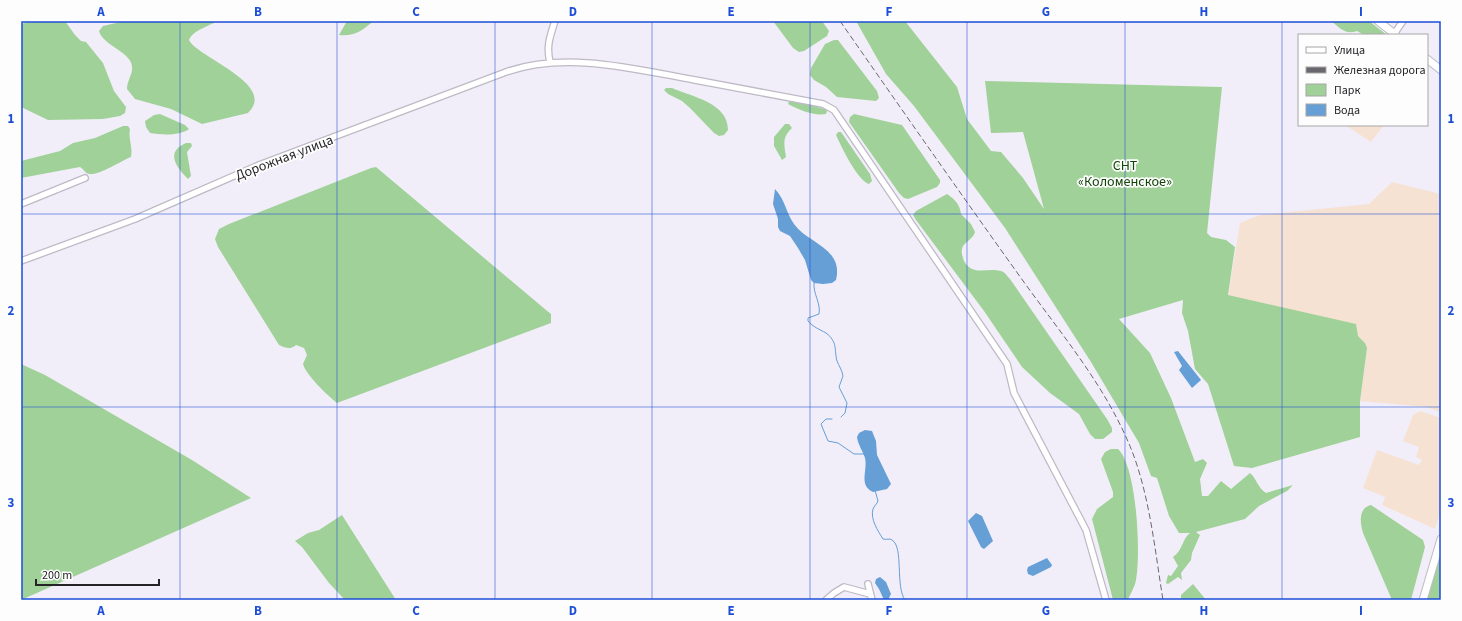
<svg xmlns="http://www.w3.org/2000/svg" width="1462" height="621" viewBox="0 0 1462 621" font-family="'Source Sans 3',sans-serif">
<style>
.industrial{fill:#f6e2d3}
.green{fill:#a0d198}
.water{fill:#659fd6}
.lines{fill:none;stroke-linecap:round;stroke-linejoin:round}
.stream{stroke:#659fd6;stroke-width:1}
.minor-casing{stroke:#bebac5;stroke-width:8}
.major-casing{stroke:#bebac5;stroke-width:9}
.minor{stroke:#fff;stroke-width:5.5}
.major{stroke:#fff;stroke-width:7}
.rail{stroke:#69676d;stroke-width:1;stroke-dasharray:6 3;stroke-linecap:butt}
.grid{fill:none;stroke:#1d4ed8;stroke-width:1;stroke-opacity:0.55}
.labels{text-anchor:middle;stroke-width:3.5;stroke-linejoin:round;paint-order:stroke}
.street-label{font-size:14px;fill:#252327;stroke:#fdfdfd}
.park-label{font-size:14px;fill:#114507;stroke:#fdfdfd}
.neatline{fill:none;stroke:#1d4ed8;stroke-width:1.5}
.grid-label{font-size:13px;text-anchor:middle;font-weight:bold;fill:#1d4ed8}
</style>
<rect width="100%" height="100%" fill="#f2eef9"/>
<path class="industrial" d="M1345 125H1384L1371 142Z
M1392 182 1441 194V413L1427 407 1360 401 1367 348 1365 343 1358 336 1228 296 1240 223 1260 215 1369 204Z
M1420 411 1441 418V509L1435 529 1382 505 1385 497 1363 488 1377 450 1419 465 1422 460 1416 457 1419 447 1403 441 1413 415Z"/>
<path class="green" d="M32 21H65L75 35 81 41 86 42 103 63 114 91 126 107 125 113 120 116 103 119 48 120 21 107V24Z
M125 21H217C208 27 193 30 189 40 198 58 278 84 248 113L202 124 171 109 135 99 127 89C127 81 133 74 132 67 132 52 103 46 99 31L103 26Z
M347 21H373C364 30 353 37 339 35Z
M773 21H822L829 31 827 36 804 51 799 52 793 48Z
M856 21H905L957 87 967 119 991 151 1001 152 1023 178 1044 209 1023 132 991 133 985 81 1222 87 1207 233 1211 237 1226 240 1235 247 1228 295 1356 324 1358 336 1365 343 1367 348 1360 401V437L1252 468 1234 466 1208 384 1195 369 1188 331 1182 313 1183 300 1119 319 1150 353 1171 398 1195 462 1203 459 1207 463 1200 479 1202 496H1208L1221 481 1231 489 1250 473C1257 479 1257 487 1266 493L1293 485 1287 491 1259 506 1245 519 1196 532 1200 535 1192 553 1191 560 1181 573 1182 580 1178 577 1168 584 1166 583 1168 575 1171 576 1178 566 1173 557C1183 550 1182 539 1190 533H1179L1169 516 1157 478 1151 476 1139 443 1091 362 1005 228 914 106 886 74Z
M1331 21H1369L1387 35H1364L1357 31C1345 35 1340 28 1331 21Z
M834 40H838L877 91 879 98 876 101 837 97 826 87 814 80 810 75 811 68 825 44Z
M666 88H672C693 97 728 103 728 130L724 135 719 136 714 133 690 108 682 101 668 94 664 90Z
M790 100 825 109 827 111 826 114C814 116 799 110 788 104Z
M160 114 185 125 189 129C180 136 161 135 150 133L146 127 145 121 154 115Z
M854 114 902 125 940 180V183L937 187 908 199 904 198 899 193 849 122 850 117Z
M785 124H789L792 128C782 137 784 144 786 157L782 160 774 146V137Z
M123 126H128L130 129C128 139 133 147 131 157 121 161 100 175 90 174 85 174 84 169 80 167L21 178V161L60 151 73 143 95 138Z
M838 132H841L870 174 872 181 869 184C857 180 841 146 836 135Z
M186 143H191L192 146 187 152 191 176 188 179C176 167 165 152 186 143Z
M376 167 546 310 551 314V323L337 403C327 395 306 375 303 364L307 355 304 348 296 345C290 350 286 348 279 345L218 247 215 239 219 229 229 224 371 168Z
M947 194C955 199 960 205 961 214L971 224 975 232C973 240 963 242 962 249 961 253 963 258 964 261 973 277 987 267 1001 271 1005 272 1007 276 1010 279L1107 419 1112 428V432L1103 439H1095L1090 434 1079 414 1050 393 1022 367 984 311 916 220 913 215 916 211Z
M21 364 45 375 192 460 251 498 21 600Z
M1111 449H1118C1137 467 1141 554 1136 580 1135 587 1130 594 1128 600H1113L1092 519 1097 509 1113 497V492L1101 459 1105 452Z
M1371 505 1423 540 1425 547 1411 600H1392L1363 533C1360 523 1358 508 1371 505Z
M342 515 396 600H345L329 583 302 547 295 541 308 533 319 530Z
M1441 553V600H1426Z
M1193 584 1206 600H1181V595Z"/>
<path class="water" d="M775 189C786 201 786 213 794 224 807 243 844 248 836 280L832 283 823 284 814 283 811 280 805 260 798 248 790 236 780 231 778 227V219L773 204Z
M1178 351 1201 380 1192 388 1179 370 1182 366 1174 352Z
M865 430 872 431 876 441 877 455 891 484 887 489 873 492C858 485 868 470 865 458 863 451 858 445 857 437L859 433Z
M976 513 982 516 993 541 984 549 981 547 968 521Z
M1047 558 1052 565 1051 567 1033 576 1028 574 1027 570 1028 567Z
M880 577 886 582 891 594 888 600H884L879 589 875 583 876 579Z"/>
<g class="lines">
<path class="stream" d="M814 283C813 294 821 303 819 314L808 318V321C813 327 819 329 826 333 838 342 834 350 837 361 839 366 842 370 843 376L839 387 847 403 845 413 841 417
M832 419H826L821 424 828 441 838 443 854 454H864
M875 490 878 501C877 504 874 506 873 509 870 519 878 531 883 539 886 540 890 538 892 540 904 547 895 587 905 600"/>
<g class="minor-casing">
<path id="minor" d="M1394 34 1403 21
M550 62C546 47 550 36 555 21
M21 204 85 178
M21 261 135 219 259 165 506 72C566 51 634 69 695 80 737 88 780 96 823 104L834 110 1007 364 1014 393 1086 530 1106 600
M868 584 872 600
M826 600 834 593 844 587 870 594"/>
</g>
<g class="major-casing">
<path id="major" d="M1378 21 1396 35
M1427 59 1441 70
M1423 600 1441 539"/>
</g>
<use href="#minor" class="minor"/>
<use href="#major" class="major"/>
<path class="rail" d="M840 21C900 107 960 193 1021 278 1061 334 1106 386 1132 451 1150 498 1155 551 1163 600"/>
</g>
<path class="grid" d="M180 21V600M337 21V600M495 21V600M652 21V600M810 21V600M967 21V600M1125 21V600M1282 21V600M21 214H1441M21 407H1441"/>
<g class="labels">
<g class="street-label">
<text transform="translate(284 157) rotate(-21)" y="5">Дорожная улица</text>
</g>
<g class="park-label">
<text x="1125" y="170">СНТ<tspan x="1125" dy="16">«Коломенское»</tspan></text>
</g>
</g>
<rect width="1462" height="621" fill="none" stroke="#fdfdfd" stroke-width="44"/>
<rect x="1298" y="34" width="130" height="92" fill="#fdfdfd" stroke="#a7a6a7"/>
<rect x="1306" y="47" width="20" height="6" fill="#ffffff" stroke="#a7a6a7"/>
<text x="1334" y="54" font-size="12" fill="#252327">Улица</text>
<rect x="1306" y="67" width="20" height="6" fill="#69676d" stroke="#a7a6a7"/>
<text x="1334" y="74" font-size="12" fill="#252327">Железная дорога</text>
<rect x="1306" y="84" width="20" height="12" fill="#a0d198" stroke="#a7a6a7"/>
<text x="1334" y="94" font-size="12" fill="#252327">Парк</text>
<rect x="1306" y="104" width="20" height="12" fill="#659fd6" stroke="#a7a6a7"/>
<text x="1334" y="114" font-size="12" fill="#252327">Вода</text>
<path d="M36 579v6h123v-6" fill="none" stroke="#252327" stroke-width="2"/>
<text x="42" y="579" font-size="12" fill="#252327" stroke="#fdfdfd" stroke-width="3" paint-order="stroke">200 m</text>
<rect x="22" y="22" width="1418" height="577" class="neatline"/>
<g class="grid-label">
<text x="101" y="16">A</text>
<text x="258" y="16">B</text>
<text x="416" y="16">C</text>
<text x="573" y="16">D</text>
<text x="731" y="16">E</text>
<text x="889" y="16">F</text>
<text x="1046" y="16">G</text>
<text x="1204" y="16">H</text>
<text x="1361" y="16">I</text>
<text x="11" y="123">1</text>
<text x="1451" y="123">1</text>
<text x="11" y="315">2</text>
<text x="1451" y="315">2</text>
<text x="11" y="507">3</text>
<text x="1451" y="507">3</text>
<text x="101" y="615">A</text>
<text x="258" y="615">B</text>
<text x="416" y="615">C</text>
<text x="573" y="615">D</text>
<text x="731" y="615">E</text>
<text x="889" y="615">F</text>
<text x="1046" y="615">G</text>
<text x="1204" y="615">H</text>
<text x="1361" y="615">I</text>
</g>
</svg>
